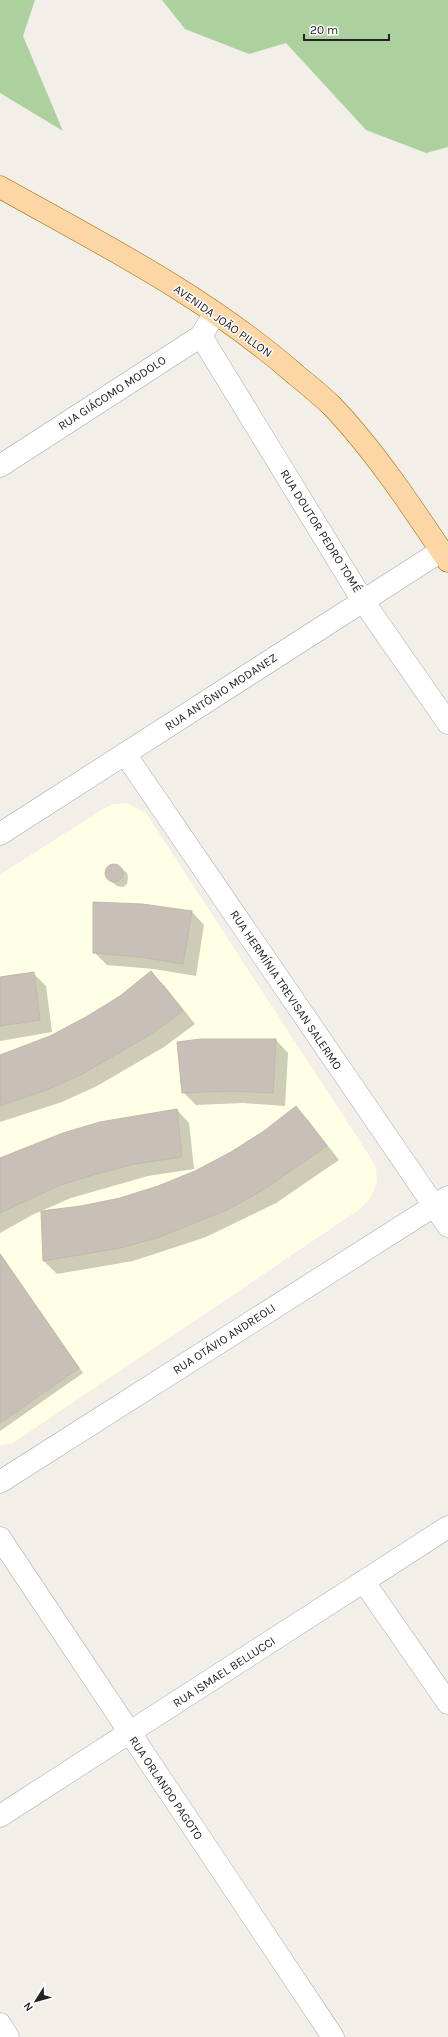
<svg xmlns="http://www.w3.org/2000/svg" width="448" height="2037" viewBox="0 0 448 2037" font-family="Karla,sans-serif">
<style>
.education{fill:#ffffe5}
.forest{fill:#add19e}
.shadow{fill:#0003}
.building{fill:#c7bfb8;stroke:#c4b6ab}
.lines{fill:none;stroke-linecap:round;stroke-linejoin:round}
.minor-casing{stroke:#a9a9a9;stroke-width:23}
.major-casing{stroke:#a06b00;stroke-width:23}
.minor{stroke:#fff;stroke-width:22}
.major{stroke:#fcd6a4;stroke-width:22}
.labels{text-anchor:middle;stroke-width:3;stroke-linejoin:round;paint-order:stroke}
.street-label{font-size:12px;fill:#222;stroke:#fff}
</style>
<rect width="100%" height="100%" fill="#f2efe9"/>
<path class="education" d="M126 803 146 813 370 1157 376 1168 377 1182 371 1197 360 1209 13 1443 0 1445V875L101 810 113 804Z"/>
<path class="forest" d="M0 0H35L23 36 63 131 0 93Z
M162 0H448V147L426 153 366 130 286 43 249 54 185 29Z"/>
<path class="shadow" d="M112 865H117L127 873 128 878 127 884 123 887 117 886 107 878 106 873Z
M192 912 204 925 196 976 154 969 107 965 94 952Z
M33 973 46 986 52 1032 0 1041V979Z
M151 973 164 985 195 1024 164 1047 97 1086 62 1102 0 1122V1056L51 1037 86 1018 120 996Z
M276 1040 288 1053 285 1106 243 1103 196 1105 183 1092Z
M296 1108 308 1120 339 1160 276 1203 206 1237 133 1261 57 1274 44 1261 81 1207 120 1199 158 1187 195 1172 231 1153 265 1132Z
M177 1110 189 1123 194 1169 148 1176 71 1198 34 1214 0 1233V1159Z
M0 1253 83 1373 0 1431Z"/>
<path class="building" d="M105 873a9 9 0 1 1 18 0a9 9 0 1 1-18 0Z
M93 902 142 904 192 911 183 964 141 957 93 953Z
M151 971 183 1011 151 1034 84 1073 49 1089 0 1106V1055L50 1036 86 1017 120 996Z
M34 972 40 1020 0 1026V977Z
M201 1039H276L273 1093 230 1091 182 1093 177 1042Z
M296 1106 327 1146 263 1190 229 1209 157 1238 120 1248 43 1261 41 1211 81 1206 120 1198 158 1186 195 1171 231 1152 264 1131Z
M177 1109 182 1157 134 1164 96 1174 58 1186 0 1213V1158L63 1133 100 1122Z
M0 1254 79 1368 0 1423Z"/>
<g class="lines">
<g class="minor-casing">
<path id="minor" d="M201 336 363 601 448 723
M0 466 201 336 209 323
M125 754 448 1226
M0 834 441 551
M0 1482 448 1197
M0 1538 333 2037
M364 1582 448 1703
M0 1816 448 1527
M0 2024 8 2037"/>
</g>
<g class="major-casing">
<path id="major" d="M0 187C102 244 207 297 296 375 308 385 321 395 332 406 375 451 414 510 448 561"/>
</g>
<use href="#minor" class="minor"/>
<use href="#major" class="major"/>
</g>
<g class="labels">
<g class="street-label">
<text transform="translate(223 321) rotate(35)" y="4">AVENIDA JOÃO PILLON</text>
<text transform="translate(112 393) rotate(-33)" y="4">RUA GIÁCOMO MODOLO</text>
<text transform="translate(321 531) rotate(58)" y="4">RUA DOUTOR PEDRO TOMÉ</text>
<text transform="translate(221 692) rotate(-33)" y="4">RUA ANTÔNIO MODANEZ</text>
<text transform="translate(286 990) rotate(56)" y="4">RUA HERMÍNIA TREVISAN SALERMO</text>
<text transform="translate(224 1339) rotate(-33)" y="4">RUA OTÁVIO ANDREOLI</text>
<text transform="translate(224 1672) rotate(-33)" y="4">RUA ISMAEL BELLUCCI</text>
<text transform="translate(166 1788) rotate(56)" y="4">RUA ORLANDO PAGOTO</text>
</g>
</g>
<g transform="translate(36 2001) rotate(233)" stroke="#ffffff" stroke-width="3" paint-order="stroke">
<path d="M0-3L7 15L0 10L-7 15Z" fill="#222222"/>
<text y="-6" font-size="11" font-weight="bold" text-anchor="middle" fill="#222222">N</text>
</g>
<path d="M304 34v6h85v-6" fill="none" stroke="#222222" stroke-width="2"/>
<text x="310" y="34" font-size="12" fill="#222222" stroke="#ffffff" stroke-width="3" paint-order="stroke">20 m</text>
</svg>
